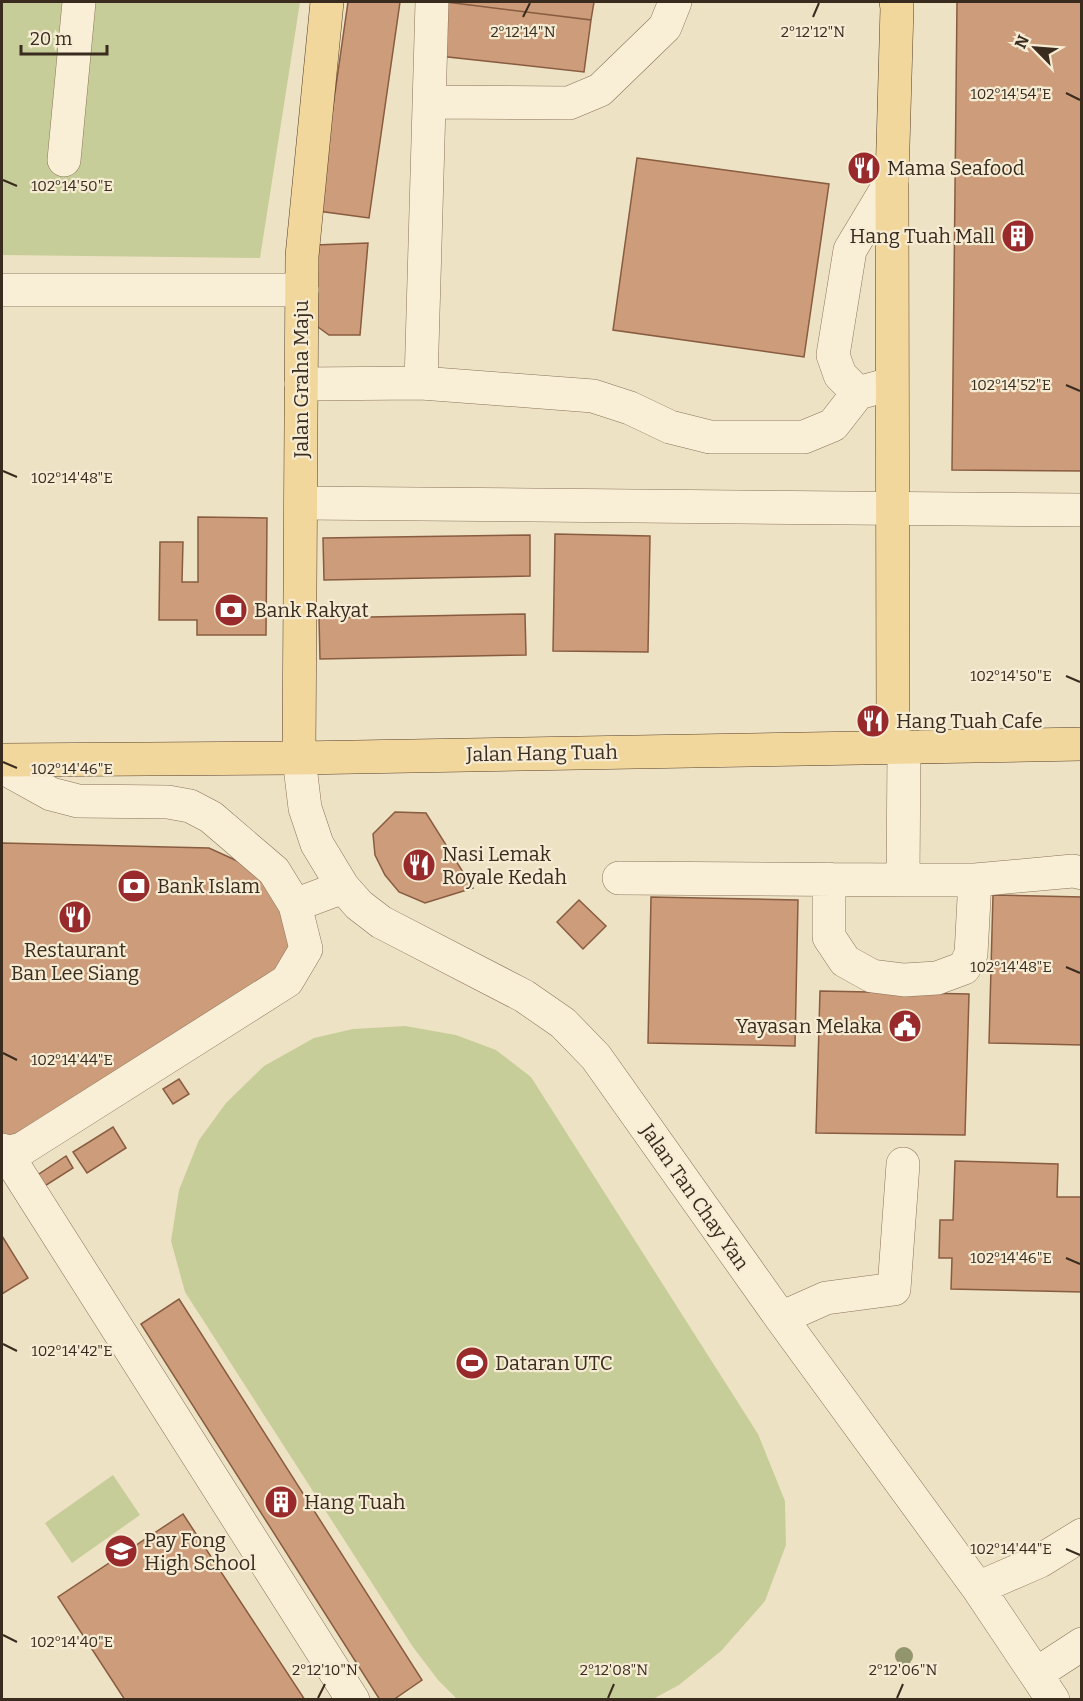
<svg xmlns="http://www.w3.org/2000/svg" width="1083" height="1701" viewBox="0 0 1083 1701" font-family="Bitter,serif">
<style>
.green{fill:#c7cd98}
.building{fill:#cd9c7a;stroke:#885c40;stroke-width:1.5}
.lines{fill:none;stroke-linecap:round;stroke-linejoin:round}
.minor-casing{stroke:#89735a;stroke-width:34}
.major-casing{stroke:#57412e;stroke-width:34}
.minor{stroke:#f9efd7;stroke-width:33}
.major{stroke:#f2d79c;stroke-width:33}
.tree{fill:#93956d}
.ticks{fill:none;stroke:#392b1e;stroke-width:2}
.labels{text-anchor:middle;stroke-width:4.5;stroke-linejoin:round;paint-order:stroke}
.poi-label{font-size:20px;fill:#392b1e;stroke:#f6ecd4;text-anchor:start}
.street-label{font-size:20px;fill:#392b1e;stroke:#f6ecd4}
.ticks-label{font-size:15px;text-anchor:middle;fill:#392b1e;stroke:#f6ecd4;stroke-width:4.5;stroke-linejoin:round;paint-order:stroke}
</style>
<rect width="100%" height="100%" fill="#eee2c4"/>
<path class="green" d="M2 2H300L260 258 2 255Z
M405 1026 456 1035 496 1050 531 1077 758 1434 785 1501 786 1545 765 1601 721 1651 679 1685 653 1699H457L438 1680 413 1647 185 1292 171 1241 179 1190 199 1140 226 1103 264 1066 314 1038 353 1029Z
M113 1475 140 1515 72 1563 45 1523Z"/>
<path class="building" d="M348 2H400L369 218 318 211Z
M446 2 591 20 584 72 439 56Z
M446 2H594L591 20Z
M957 2H1082V471L952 470Z
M637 158 829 184 804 357 613 330Z
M368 243 360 335H329L307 319 315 245Z
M198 517 267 518 266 635H197V620H159L160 542H183L182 582H198Z
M555 534 650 536 648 652 553 651Z
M530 535V576L324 580 323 538Z
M525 614 526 655 320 659 319 618Z
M395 812 426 813 473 888 425 903 399 892 385 875 375 855 373 834Z
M2 843 209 848 244 864 268 886 297 938 280 971 13 1137H2Z
M993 895 1082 897V1045L989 1043Z
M651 897 798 900 795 1046 648 1043Z
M579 900 606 926 583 949 557 922Z
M820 991 969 994 965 1135 816 1133Z
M179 1079 189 1094 173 1104 163 1089Z
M113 1127 126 1148 87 1173 73 1152Z
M66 1156 73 1168 37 1191 30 1180Z
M955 1161 1058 1164 1057 1197H1082V1292L951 1289 952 1258H939L940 1220H953Z
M2 1236 28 1278 2 1294Z
M179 1299 422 1680 393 1700H380L141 1324Z
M183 1514 305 1700H125L58 1597Z"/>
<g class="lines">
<g class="minor-casing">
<path id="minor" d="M429 102 569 103 600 90 665 27 675 2
M64 160 79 2
M2 290H302
M421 383 432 2
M301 384 421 383 593 396 630 408 670 427 710 437H804L833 425 858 393 891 384
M858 393 840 375 833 355 850 250 892 180
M301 503 1082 510
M299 758 305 808 317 844 343 887 359 905 381 922 524 996 563 1023 596 1057 781 1318 978 1588 1053 1700
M2 767 51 794 78 801 168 802 190 806 211 817 274 871 295 905 343 887
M619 878 903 880 904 747
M829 879V937L845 961 872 976 904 980 937 978 964 968 971 954 975 880
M903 880H975L1073 871 1082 873
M2 1150 6 1153 22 1149 287 981 306 949 295 905
M6 1153 353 1700
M781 1318 826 1298 894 1289 903 1164
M978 1588 1040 1561 1082 1535
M1036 1674 1082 1644"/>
</g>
<g class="major-casing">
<path id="major" d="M893 747 892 180 897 8 896 2
M299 758 302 256 327 2
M2 760 299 758 1082 744"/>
</g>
<use href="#minor" class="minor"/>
<use href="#major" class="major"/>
</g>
<circle class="tree" cx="904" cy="1656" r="9"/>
<path class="ticks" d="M523 17 530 3M813 17 819 3M1066 93 1080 100M3 180 17 186M1066 385 1080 391M3 471 17 477M1066 676 1080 682M3 762 17 768M1066 967 1080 973M3 1053 17 1060M1066 1258 1080 1264M3 1344 17 1351M1066 1549 1080 1555M3 1635 17 1642M318 1698 325 1684M608 1698 614 1684M897 1698 903 1684"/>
<defs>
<g id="restaurant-disc" transform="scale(1.725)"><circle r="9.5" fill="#982a2b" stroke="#f6ecd4"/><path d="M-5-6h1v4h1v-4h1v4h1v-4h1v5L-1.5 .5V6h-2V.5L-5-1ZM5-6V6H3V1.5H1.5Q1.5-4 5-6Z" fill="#fff"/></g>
<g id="building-disc" transform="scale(1.725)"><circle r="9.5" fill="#982a2b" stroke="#f6ecd4"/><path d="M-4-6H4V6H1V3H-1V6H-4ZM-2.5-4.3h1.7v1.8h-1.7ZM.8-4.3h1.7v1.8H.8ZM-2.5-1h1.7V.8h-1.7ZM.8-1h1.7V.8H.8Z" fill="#fff"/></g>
<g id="bank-disc" transform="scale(1.725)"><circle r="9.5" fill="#982a2b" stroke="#f6ecd4"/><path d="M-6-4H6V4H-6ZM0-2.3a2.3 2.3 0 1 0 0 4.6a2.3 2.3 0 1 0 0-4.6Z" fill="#fff"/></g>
<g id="civic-disc" transform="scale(1.725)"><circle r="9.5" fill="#982a2b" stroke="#f6ecd4"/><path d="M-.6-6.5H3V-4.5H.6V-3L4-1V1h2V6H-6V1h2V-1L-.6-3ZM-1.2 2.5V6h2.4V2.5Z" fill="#fff"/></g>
<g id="stadium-disc" transform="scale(1.725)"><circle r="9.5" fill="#982a2b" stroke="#f6ecd4"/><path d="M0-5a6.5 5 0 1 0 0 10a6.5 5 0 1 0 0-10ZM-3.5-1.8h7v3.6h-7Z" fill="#fff"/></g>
<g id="school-disc" transform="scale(1.725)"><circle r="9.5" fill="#982a2b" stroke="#f6ecd4"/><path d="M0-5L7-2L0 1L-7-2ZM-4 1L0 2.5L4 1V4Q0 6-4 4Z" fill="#fff"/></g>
</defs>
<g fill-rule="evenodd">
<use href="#restaurant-disc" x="864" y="168"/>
<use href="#building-disc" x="1018" y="236"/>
<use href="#bank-disc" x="231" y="610"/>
<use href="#restaurant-disc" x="873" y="721"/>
<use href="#restaurant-disc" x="419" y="865"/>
<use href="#bank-disc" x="134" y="886"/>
<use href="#restaurant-disc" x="75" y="917"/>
<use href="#civic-disc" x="905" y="1026"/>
<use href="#stadium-disc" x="472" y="1363"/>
<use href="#building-disc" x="281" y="1502"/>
<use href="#school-disc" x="121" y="1551"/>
</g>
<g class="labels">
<g class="poi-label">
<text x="887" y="175">Mama Seafood</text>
<text x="995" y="243" text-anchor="end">Hang Tuah Mall</text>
<text x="254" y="617">Bank Rakyat</text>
<text x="896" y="728">Hang Tuah Cafe</text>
<text x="442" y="861">Nasi Lemak<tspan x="442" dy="23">Royale Kedah</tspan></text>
<text x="157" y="893">Bank Islam</text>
<text x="75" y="957" text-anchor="middle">Restaurant<tspan x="75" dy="23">Ban Lee Siang</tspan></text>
<text x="882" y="1033" text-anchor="end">Yayasan Melaka</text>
<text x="495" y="1370">Dataran UTC</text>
<text x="304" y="1509">Hang Tuah</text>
<text x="144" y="1547">Pay Fong<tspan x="144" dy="23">High School</tspan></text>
</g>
<g class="street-label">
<text transform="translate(301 379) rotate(-90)" y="7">Jalan Graha Maju</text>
<text transform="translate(542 753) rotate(-1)" y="7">Jalan Hang Tuah</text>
<text transform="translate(695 1197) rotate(55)" y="7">Jalan Tan Chay Yan</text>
</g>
</g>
<g class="ticks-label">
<text x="523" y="37">2°12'14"N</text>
<text x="813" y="37">2°12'12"N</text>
<text x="1011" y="99">102°14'54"E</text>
<text x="72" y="191">102°14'50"E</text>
<text x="1011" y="390">102°14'52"E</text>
<text x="72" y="483">102°14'48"E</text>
<text x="1011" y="681">102°14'50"E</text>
<text x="72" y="774">102°14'46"E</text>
<text x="1011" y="972">102°14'48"E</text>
<text x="72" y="1065">102°14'44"E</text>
<text x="1011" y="1263">102°14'46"E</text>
<text x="72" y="1356">102°14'42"E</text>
<text x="1011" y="1554">102°14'44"E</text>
<text x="72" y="1647">102°14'40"E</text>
<text x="325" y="1675">2°12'10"N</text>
<text x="614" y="1675">2°12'08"N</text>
<text x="903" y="1675">2°12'06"N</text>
</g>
<rect width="1083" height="1701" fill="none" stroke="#392b1e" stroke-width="6"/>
<g transform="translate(1035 48) rotate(295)" stroke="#f6ecd4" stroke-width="4.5" paint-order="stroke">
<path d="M0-4.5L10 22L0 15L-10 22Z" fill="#392b1e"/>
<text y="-9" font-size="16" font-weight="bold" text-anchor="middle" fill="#392b1e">N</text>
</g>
<path d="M21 45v9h86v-9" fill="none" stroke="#392b1e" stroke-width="3"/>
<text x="30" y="45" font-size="18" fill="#392b1e" stroke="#f6ecd4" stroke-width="4.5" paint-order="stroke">20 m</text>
</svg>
